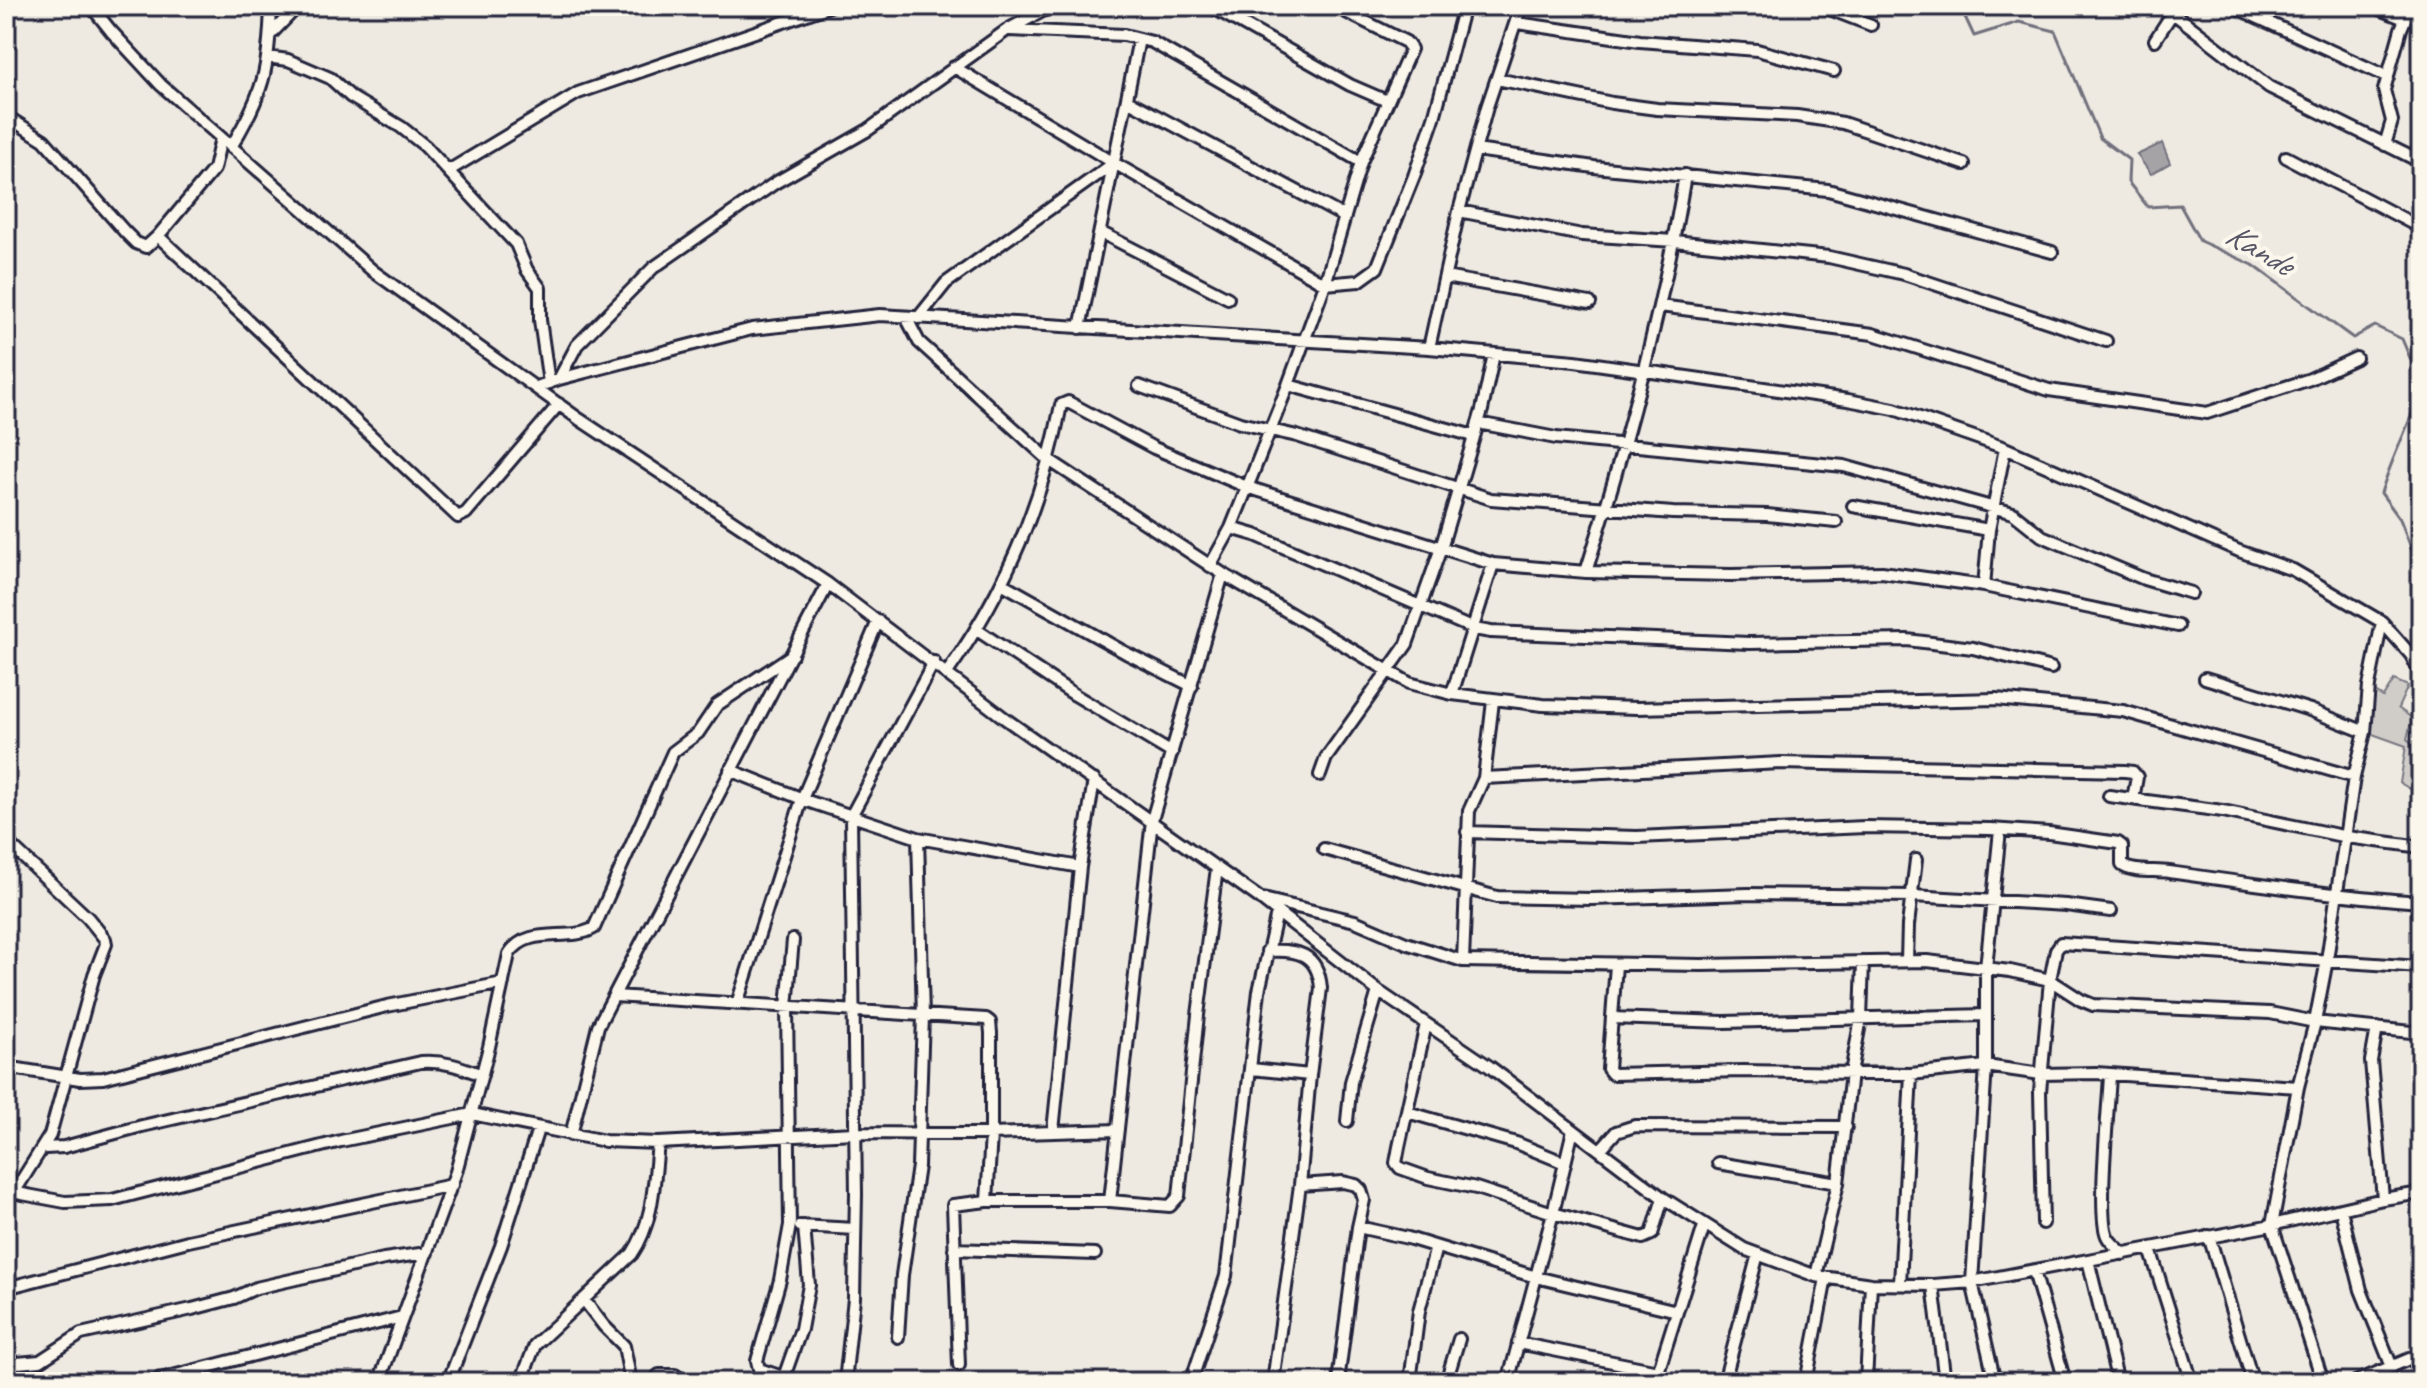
<svg xmlns="http://www.w3.org/2000/svg" width="2427" height="1388" viewBox="0 0 2427 1388" font-family="Caveat,sans-serif">
<style>
.green{fill:#d0cdc9;stroke:#797882;stroke-width:2}
.water{fill:#a6a3a7;stroke:#716f7c;stroke-width:2}
.lines{fill:none;stroke-linecap:round;stroke-linejoin:round}
.stream{stroke:#716f7c;stroke-width:3}
.minor-casing{stroke:#22223b;stroke-width:16}
.minor{stroke:#fbf7ec;stroke-width:10}
.labels{text-anchor:middle;stroke-width:8;stroke-linejoin:round;paint-order:stroke}
.water-label{font-size:34px;font-style:italic;fill:#575666;stroke:#fbf7ec}
</style>
<rect width="100%" height="100%" fill="#eeeae2"/>
<filter id="ink" filterUnits="userSpaceOnUse"><feTurbulence type="fractalNoise" baseFrequency=".0125" numOctaves="2"/><feDisplacementMap in="SourceGraphic" scale="16" xChannelSelector="R" yChannelSelector="G"/><feConvolveMatrix kernelMatrix="1 2 1 2 8 2 1 2 1" color-interpolation-filters="sRGB"/></filter>
<g filter="url(#ink)">
<path class="green" d="M2394 680 2408 686 2398 708 2412 718 2407 739 2419 753 2421 752V795L2400 783 2406 746 2367 732 2371 689 2383 697Z"/>
<path class="water" d="M2162 143 2170 163 2151 174 2137 155Z"/>
<g class="lines">
<path class="stream" d="M1960 6 1974 36 2019 22 2055 31 2100 138 2129 160 2128 182 2148 207 2180 205 2200 241 2253 265 2353 338 2375 326 2402 339 2421 384 2415 406 2421 414
M2415 406C2404 436 2390 463 2381 493L2400 519 2421 574"/>
<g class="minor-casing">
<path id="minor" d="M91 6 111 31 161 85 373 271 579 419 828 584 1007 720 1258 897 1378 991 1490 1067 1663 1198 1744 1249 1816 1276 1871 1284 1933 1285 1972 1282 2272 1225 2383 1199 2421 1193
M1210 6 1350 85 1387 101
M1822 6 1871 25
M2373 6 2405 19
M2239 9 2388 77
M2173 13 2269 87 2421 162
M1517 23 1640 41 1757 50 1834 71
M1009 30 1124 35 1152 42 1361 162
M270 35 298 6
M2155 40 2177 6
M267 57 288 60 330 78 351 97 401 127 425 146 516 244 527 270 540 288V320L549 383
M954 67 1114 163 1325 284 1359 281 1377 268 1414 176 1434 118 1464 6
M1497 79 1612 103 1657 109 1797 116 1843 123 1964 164
M1127 100 1345 217
M6 116 44 140 125 232 136 243 146 247 158 236 214 169 221 138
M2385 145 2392 121 2384 90 2401 29 2411 6
M231 147C264 93 269 69 271 6
M1476 150 1594 167 1828 190 2052 252
M2286 157 2421 228
M2414 159 2421 143
M448 171 578 93 830 6
M1459 211 1582 235 1674 241 1829 257 1904 274 2106 341
M1100 232 1228 298
M158 236 458 517 466 513 559 404
M1445 277 1590 303
M1660 306 1873 334 2049 390 2207 413 2310 379 2356 358
M906 317 919 342 1049 460 1223 574 1409 683 1452 694 1543 705 1637 708 1996 699 2123 711 2354 777
M918 318 946 283 1114 163
M1080 328 1139 39
M1429 348 1459 211 1487 107 1521 6
M559 379 577 345 653 268 775 183 868 130 1007 30 1052 6
M1288 385 1474 436
M1139 386 1240 423 1297 436 1491 499 1673 513 1767 515 1836 522
M537 387 559 379 752 329 880 315 1429 348 1575 361 1848 400 1894 409 2005 448 2239 551 2293 570 2382 622 2411 655 2421 674
M1478 423 1556 438 1844 466 2013 513 2042 536 2144 579 2191 593
M1853 506 1989 530
M1231 528 1255 535 1474 629 1491 632 1749 643 1907 640 1973 648 2051 668
M1210 566 1231 528 1288 385 1325 284 1361 162 1411 49 1406 42 1334 6
M1586 572C1627 442 1663 309 1685 175
M1003 584 1126 653 1192 686
M1984 586 1989 530 2005 448
M977 630 1075 695 1172 753
M947 673C1004 593 1043 501 1061 405L1068 402 1154 448 1247 487 1493 564 1586 572 1731 575 1882 572 1984 586 2178 626
M2205 678 2310 710 2365 732
M1452 694 1493 564
M730 770 810 802 918 838 1080 867
M1320 775 1326 758 1407 644 1441 548 1482 410 1494 354
M1484 778 1781 763 2125 771 2133 772 2137 777 2133 799
M2109 796 2223 811 2347 837 2421 847
M1467 832 1637 837 1865 827 1990 829 2049 833 2118 843 2122 846V865C2132 873 2155 870 2169 872 2253 884 2336 896 2421 902
M6 841 88 918 105 939 106 944 94 975 50 1135 15 1191
M1324 849 1497 897 1592 899 1748 894 1913 896 2066 905 2111 911
M1263 899 1355 921 1406 943 1463 961 1701 965 1927 961 2010 971 2050 980 2081 1000 2093 1005 2270 1013 2315 1022 2421 1033
M793 940 787 1007 790 1225 780 1280 757 1361 759 1369 797 1382
M1267 951C1297 949 1318 953 1321 988L1310 1075
M1463 961 1469 811 1484 778 1493 701
M1907 961 1908 925 1916 860
M1616 965 1608 1069 1612 1074 1743 1071 1911 1074 1986 1066 2041 1074 2096 1073 2298 1087
M614 996 986 1019 990 1022 991 1033V1134L987 1201
M737 1004 802 799 878 621
M1612 1018 1724 1022 1985 1015
M1426 1024 1399 1147 1396 1163 1400 1168 1428 1178 1476 1188 1553 1213 1643 1238 1652 1234 1663 1198
M2377 1028 2371 1061 2383 1199
M6 1067 80 1079 103 1078 387 1006 503 983
M1251 1069 1310 1075 1300 1185 1273 1382
M2110 1074C2109 1104 2097 1214 2107 1236 2110 1243 2118 1248 2124 1254
M1407 1112 1516 1143 1565 1163
M1347 1121 1351 1082 1378 991
M1053 1131 1080 867 1094 780
M571 1135 598 1026 828 584
M45 1148 64 1147 142 1126 421 1062C443 1060 461 1067 482 1075
M1600 1150 1616 1132 1635 1126 1846 1127
M1718 1163 1838 1183
M1300 1185 1343 1182 1356 1185 1361 1190 1364 1200 1358 1227 1338 1382
M6 1191 65 1202 112 1200 341 1141 472 1114 605 1141 658 1143 854 1133 991 1134 1118 1130
M1110 1201 1152 820 1223 574
M2341 1210 2361 1290 2392 1367
M2043 1223 2040 1092 2050 980 2056 950 2061 943 2421 967
M800 1226 855 1229
M1358 1227 1408 1238 1536 1277 1677 1311
M2209 1236 2253 1382
M954 1249 1095 1254
M2150 1249 2192 1382
M2088 1260 2118 1382
M2034 1271 2065 1382
M1816 1276 1838 1183 1851 1073 1861 1018 1863 962
M1900 1284 1911 1074
M1933 1285 1945 1382
M6 1288 188 1241 452 1185
M584 1300 604 1326 624 1346 631 1382
M898 1337 902 1275 918 1166 923 1016 918 838
M1518 1343 1658 1371
M6 1364 40 1361 81 1334 192 1309 234 1298 256 1288 384 1259 427 1253
M959 1365 953 1205 987 1201H1110L1170 1206 1179 1196 1198 1015 1217 868
M784 1377 801 1329 809 1285 804 1226
M149 1382 402 1317
M379 1382 456 1172 489 1047 509 954C528 924 569 943 594 928L673 752 698 733 717 705 792 655
M448 1382 501 1246 538 1129
M521 1382 535 1345 632 1254C654 1222 654 1181 658 1143
M653 1382 659 1375H675L679 1378V1382
M845 1382 854 1298 856 1194 851 816 934 662
M1191 1382 1226 1276 1259 991 1277 913
M1410 1382 1419 1311 1436 1247
M1446 1382 1459 1339
M1508 1382 1553 1213 1573 1130
M1655 1382 1704 1226
M1724 1382 1758 1254
M1806 1382 1826 1278
M1866 1382 1871 1284
M1995 1382 1972 1282 1986 1066V968L2000 830
M2323 1382 2272 1225 2298 1087 2315 1022 2327 960 2354 777 2365 732 2369 686 2382 622
M2355 1382 2421 1354"/>
</g>
<use href="#minor" class="minor"/>
</g>
</g>
<g class="labels">
<g class="water-label">
<text transform="translate(2260 248) rotate(30)" y="12">Kande</text>
</g>
</g>
<rect width="2427" height="1388" fill="none" stroke="#fbf7ec" stroke-width="32"/>
<rect x="16" y="16" width="2395" height="1356" fill="none" stroke="#22223b" stroke-width="3" filter="url(#ink)"/>
</svg>
